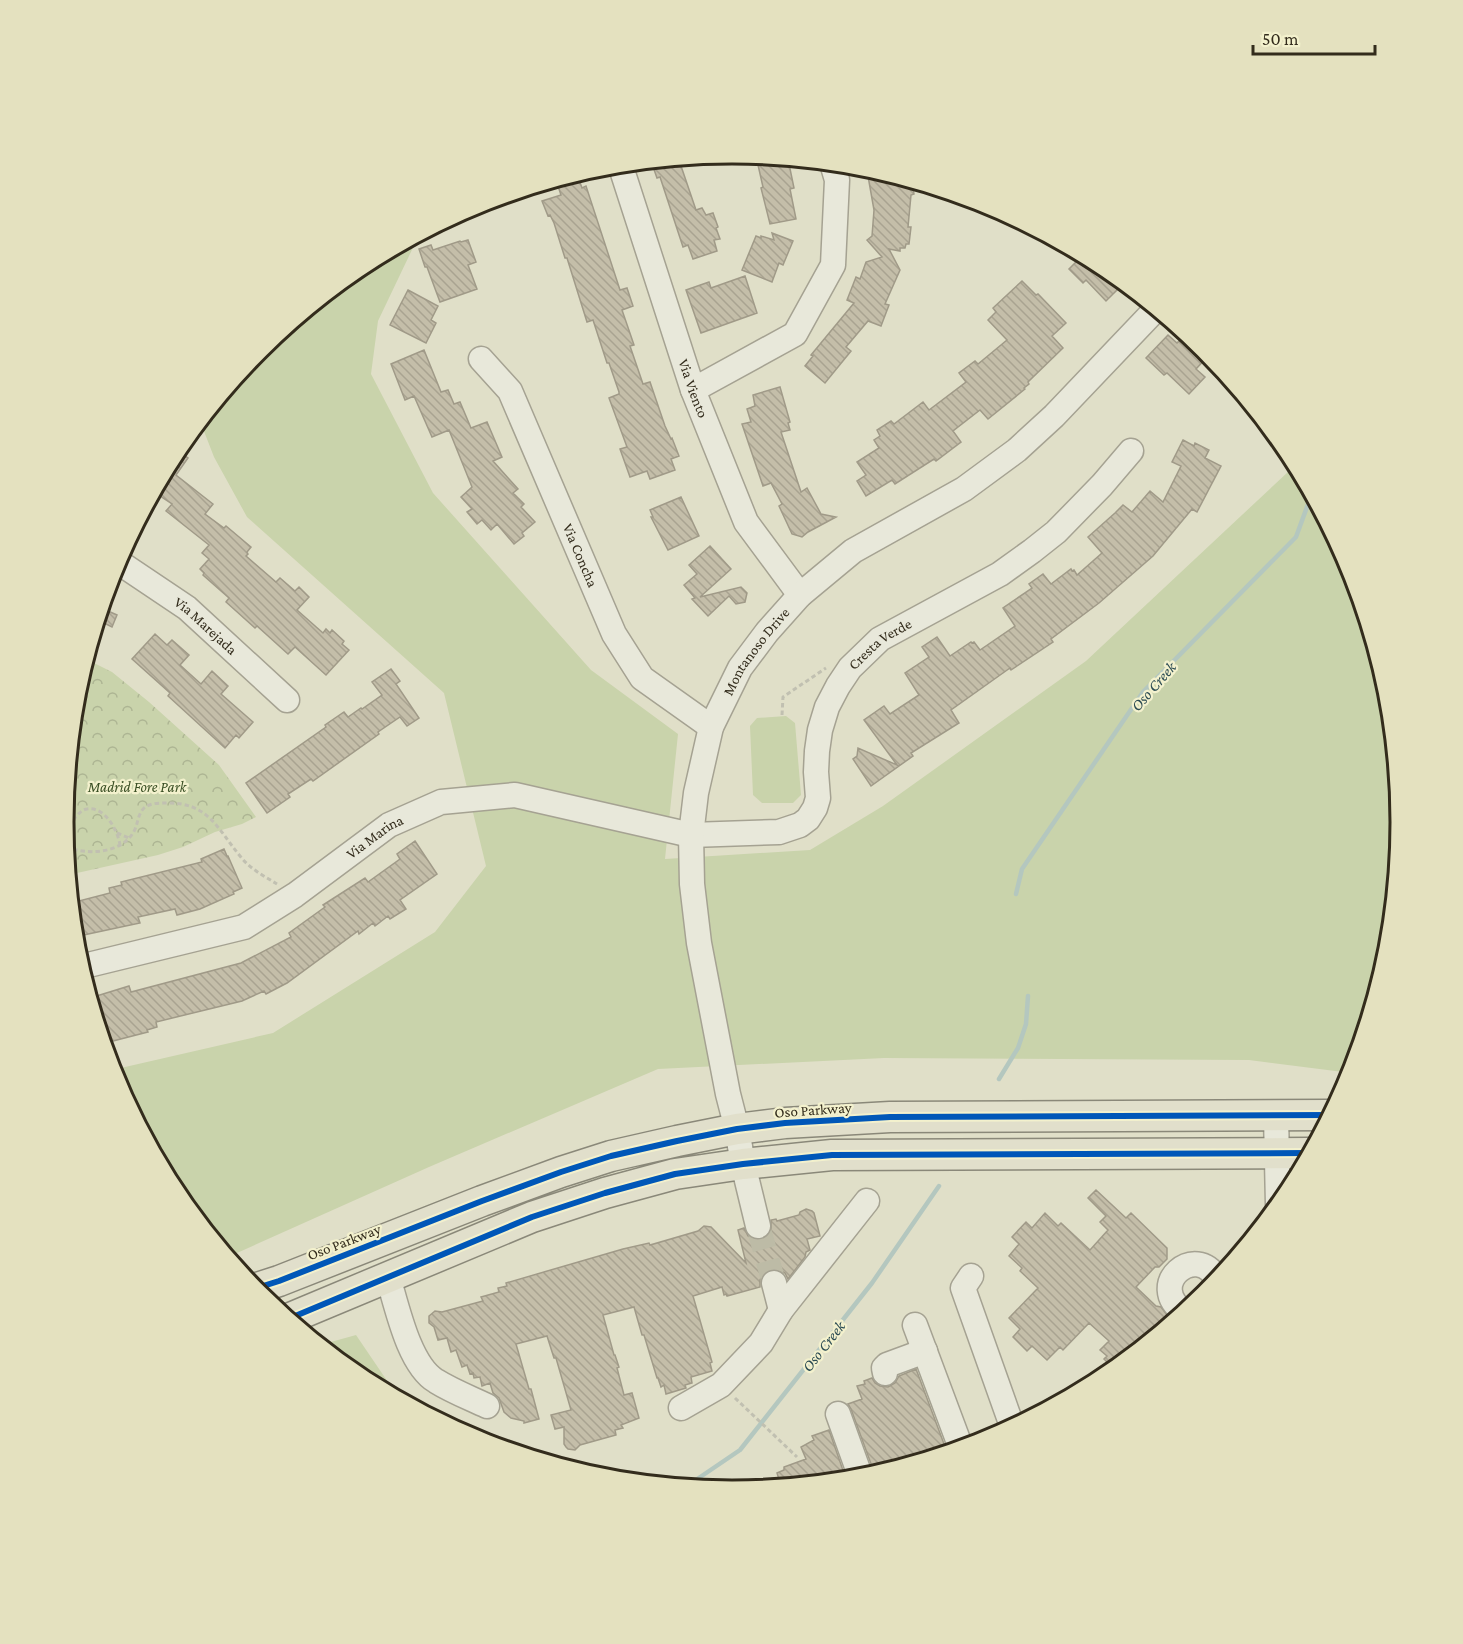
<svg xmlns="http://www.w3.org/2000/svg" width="1463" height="1644" viewBox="0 0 1463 1644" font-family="'Crimson Pro',serif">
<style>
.grass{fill:#c9d3ab}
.forest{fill:url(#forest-crowns)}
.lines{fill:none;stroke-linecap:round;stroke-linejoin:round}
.stream{stroke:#b4c7bf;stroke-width:4.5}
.building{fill:url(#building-back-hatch);stroke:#a09a88;stroke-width:1.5}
.minor-tunnel{stroke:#bdbba6;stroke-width:24;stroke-dasharray:24 12;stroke-linecap:butt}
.minor-casing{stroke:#a5a292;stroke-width:27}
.major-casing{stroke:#8a8879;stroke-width:33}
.path{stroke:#c1c0b1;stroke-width:3;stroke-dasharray:4.5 3;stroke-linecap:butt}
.minor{stroke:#e8e8da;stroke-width:24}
.major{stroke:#e1dfcb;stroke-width:30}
.cycleway-casing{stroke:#f3f1cd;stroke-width:10}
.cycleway{stroke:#0057b8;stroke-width:6}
.labels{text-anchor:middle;stroke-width:4.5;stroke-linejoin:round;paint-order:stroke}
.street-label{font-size:15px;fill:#332c1c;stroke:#f3f1cd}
.park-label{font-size:15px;font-style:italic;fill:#394e23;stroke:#f3f1cd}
.water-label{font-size:16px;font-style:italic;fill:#2b4b52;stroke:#f3f1cd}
.rim{fill:none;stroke:#332c1c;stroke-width:3}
</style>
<defs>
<pattern id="forest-crowns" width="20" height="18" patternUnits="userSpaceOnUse" patternTransform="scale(1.5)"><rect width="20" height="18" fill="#c9d3ab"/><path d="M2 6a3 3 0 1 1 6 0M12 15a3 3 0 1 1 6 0" fill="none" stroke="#adb593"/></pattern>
<pattern id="building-back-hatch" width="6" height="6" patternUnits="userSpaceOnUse" patternTransform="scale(1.5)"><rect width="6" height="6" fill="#c4bea9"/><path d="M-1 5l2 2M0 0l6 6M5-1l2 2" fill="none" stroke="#a9a391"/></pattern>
</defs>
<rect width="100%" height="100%" fill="#e0dfc8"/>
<path class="grass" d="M419 235 378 321 371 374 433 493 591 670 678 734 665 859 810 850 883 806 1086 661 1289 471 1293 462 1349 566 1387 692 1400 822 1387 953 1351 1073 1249 1060 884 1058 658 1069 429 1167 228 1257 175 1193 114 1078 112 1070 273 1033 435 932 486 866 444 693 247 517 214 457 200 421 259 349 360 266Z
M786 716 795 723 801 795 793 803H762L753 795 750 726 757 718Z
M356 1335 394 1391 460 1427 471 1437 360 1378 320 1345Z"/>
<path class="forest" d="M86 659 112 672 149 702 219 765 256 817 242 824 215 832 183 847 158 855 68 875 63 822 76 691Z"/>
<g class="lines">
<path class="stream" d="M1016 894 1022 869 1143 692 1296 537 1311 496
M999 1079 1018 1048 1026 1024 1028 996
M687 1486 740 1450 872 1283 939 1186"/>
</g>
<path class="building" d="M756 156 788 159 794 188 790 189 796 219 770 224 761 188 763 187Z
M675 159 677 167 681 166 696 210 702 208 706 215 713 213 718 227 716 228 720 239 714 240 717 251 693 259 688 245 683 247 660 177 657 178 651 161Z
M873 170 912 182 914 194 911 195 908 227H911L909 244H906L905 248H900V251L889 249 900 270 885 304 889 305 881 326 868 321 846 347 851 351 825 383 805 366 813 356 811 355 854 303 847 300 856 277 860 279 866 262 882 257 867 240 872 236 874 210 868 176 874 175Z
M577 174 582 188 586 186 620 290 627 288 633 306 622 310 634 345 630 346 643 384 650 382 665 426 671 439 672 438 679 456 671 459 675 470 650 479 647 471 630 477 620 449 627 447 609 398 619 394V392L609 363H607L593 320 587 322 567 258H565L554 223 550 215 548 216 542 201 561 195 556 180Z
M772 233 793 241 783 265 779 263 772 282 742 270 756 236 761 238V236L774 240Z
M468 240 476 262 468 265 477 289 440 302 427 267H425L419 249 431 245 433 250 460 241 461 242Z
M1083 255 1103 266 1124 283 1106 301 1086 280 1083 283 1069 269Z
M745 276 757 313 701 333 686 290 709 282 711 288Z
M1022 281 1036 295 1038 294 1066 323 1052 336 1063 348 1028 382 1029 384 1024 388 1025 389 988 419 980 410 953 431 961 442 936 461 934 459 895 484 892 480 866 496 857 481 866 475 857 462 879 448 874 440 880 436 877 430 891 421 894 424 923 402 929 410 966 382 959 373 975 361 978 364 1007 340 988 320 996 312 993 308Z
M408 290 438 306 431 320 436 323 426 343 390 325Z
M1186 334 1209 355 1196 369 1205 377 1189 394 1167 373 1164 375 1146 358 1168 335 1177 343Z
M424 350 441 392 448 390 454 404 460 402 471 428 487 422 502 457 493 461 518 489 513 493 524 504 521 507 535 522 522 533 524 536 514 544 497 524 491 530 482 520 477 524 467 512 472 509 461 497 472 487 449 430 432 437 414 396 405 400 391 364Z
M780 387 790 422 788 423 790 430 781 432 801 492 807 488 821 514 836 517 808 532 802 537 792 534 779 506 782 504 771 483 763 486 742 424 751 422 747 409 755 406 753 395Z
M1183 440 1194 446 1195 443 1209 450 1205 458 1221 466 1197 512 1192 509 1153 556 1099 603 1051 639 1053 642 1011 670 1010 668 951 710 959 723 911 753 913 756 871 786 853 759 857 756 858 748 897 765 864 720 884 706 890 714 919 695 905 673 929 657 922 647 937 637 950 656 971 642 972 643 974 642 980 650 1015 626 1003 608 1032 588 1029 584 1043 574 1051 584 1071 569 1072 571 1074 570 1077 575 1102 553 1088 537 1115 513 1123 505 1132 512 1150 491 1163 502 1181 466 1172 462Z
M176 450 188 458 176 475 213 504 205 514 224 528 226 526 251 547 247 552 248 554 246 556 276 582 280 578 295 591 299 587 309 597 297 610 323 633 326 629 330 633 332 630 344 641 342 644 349 650 326 675 295 647 288 654 257 626 255 628 226 602 229 598 203 575 204 573 200 569 209 559 202 553 209 545 166 511 172 504 154 492Z
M681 497 699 536 668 550 651 517H653L650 510Z
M710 546 731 569 700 597 741 587 747 593 745 602 736 604 729 596 708 616 692 599 695 598 684 585 697 574 689 565Z
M101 608 117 615 112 627 98 620Z
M155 634 167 645 172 640 189 655 180 665 201 684 212 671 228 686 221 694 253 722 239 738 236 735 225 748 168 696 170 693 132 659Z
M391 669 400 681 396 684 419 718 407 726 400 717 378 732 379 734 313 781 311 779 288 794 290 797 267 813 246 783 326 727 325 725 344 712 348 717 361 708 362 709 382 695 372 682Z
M415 841 437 874 400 900 406 909 390 919 388 916 375 926 373 923 359 934 358 931 287 983 266 994 264 991 242 1001 156 1022 157 1027 147 1030 148 1032 105 1043 90 998 129 986 131 992 241 963 291 937 289 933 325 907 323 905 365 878 368 882 400 859 397 854Z
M224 849 227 856H228L242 888 233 892 234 894 200 909 177 915 175 909 138 917 140 923 74 937 71 903 110 893 109 888 122 885 121 882 202 862 201 859Z
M1096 1190 1126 1218 1131 1213 1167 1248V1259L1159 1267H1155L1136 1287 1156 1306 1161 1307 1167 1315 1168 1322 1129 1356 1126 1354 1113 1368 1104 1359 1107 1356 1100 1350 1109 1341 1089 1323 1063 1350 1060 1347 1047 1360 1032 1346 1027 1351 1013 1337 1020 1329 1009 1318 1038 1288 1020 1271 1022 1268 1009 1256 1019 1244 1012 1237 1026 1222 1032 1228 1045 1213 1058 1226 1061 1223 1090 1250 1108 1230 1100 1222 1106 1216 1088 1198Z
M806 1209 812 1211 814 1213 820 1236 807 1239 810 1250 806 1252 805 1257 788 1279 785 1273 778 1269H771L764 1273 760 1280V1287L727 1296 726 1294 724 1295 722 1287 693 1296 712 1362 710 1363 712 1371 691 1377 692 1383 685 1385 686 1388 666 1394 664 1385 661 1387 658 1378H657L644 1335H642L634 1307 603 1315 614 1355H615L619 1367 617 1368 624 1395 632 1393 639 1418 621 1425 623 1428 615 1430 616 1435 580 1445 575 1450 568 1449 566 1447 564 1444V1427L555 1429 551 1415 571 1410 556 1358H554L547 1336 516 1344 529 1389H531L539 1419 524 1423V1421L511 1418 504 1412 499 1398 493 1393 490 1383 482 1386 480 1377 474 1378 473 1373 470 1374 467 1365 462 1367 456 1350 451 1352 447 1338 438 1340 434 1327 429 1323V1316L435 1311 442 1312 483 1301 481 1297 499 1292 498 1288 507 1286 506 1283 623 1249 649 1243 650 1245 698 1231 704 1226 711 1227 746 1263 738 1230 744 1228 748 1236 755 1240H762L768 1236 771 1231V1220L776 1219 777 1221 799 1215 800 1212Z
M916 1369 947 1452 892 1469 874 1472 851 1409 848 1404 862 1399 857 1386 865 1384 864 1381 872 1378 875 1383 880 1386 888 1387 895 1383 899 1376Z
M829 1430 846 1479 781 1486 777 1473 784 1470V1467L806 1459 801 1447 814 1440 812 1436Z"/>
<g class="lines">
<path class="minor-tunnel" d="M758 1226 774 1283"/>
<g class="minor-casing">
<g id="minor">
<path id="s1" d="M620 164 693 390 746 522 800 595"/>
<path id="s2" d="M481 359 510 391 614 634 642 678 711 727"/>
<path d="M693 390 795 334 833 265 837 180 832 163"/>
<path id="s3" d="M117 561 187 608 287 700"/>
<path id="s4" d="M80 967 244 927 295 895 389 825 441 802 515 795 691 835 779 832 800 825 808 819 815 808 818 798 816 772 817 751 820 730 827 707 838 686 850 668 880 639 1000 574 1032 551 1056 532 1102 485 1131 451"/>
<path d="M1276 1116 1278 1205"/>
<path id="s5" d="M758 1226 743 1164 737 1129 728 1094 699 943 692 884 691 835 696 793 711 727 740 668 767 632 800 595 853 551 964 489 1017 450 1054 416 1156 309"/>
<path d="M971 1276 963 1288 1012 1426"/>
<path d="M388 1277C397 1307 409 1365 436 1381 452 1391 470 1398 487 1406"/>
<path d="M774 1283 781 1310"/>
<path d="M1184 1312C1145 1285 1196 1241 1217 1279"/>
<path d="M915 1325 961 1448"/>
<path d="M885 1373 884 1368 887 1365 925 1351"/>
<path d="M681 1408 721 1385 761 1343 781 1310 867 1201"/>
<path d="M838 1414 861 1478"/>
</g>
</g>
<g class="major-casing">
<path id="major" d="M254 1289 279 1281 482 1201 561 1172 611 1156 677 1141 737 1129 785 1123 890 1117 1329 1115
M288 1319 532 1217 605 1193 675 1174 743 1164 832 1155 1309 1153"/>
</g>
<path class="path" d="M782 715 783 697 826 668
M64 832C70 826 78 810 87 809 105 806 118 831 120 845
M117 833 129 838
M66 847C86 855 120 854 133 833 138 826 137 815 144 808 150 803 159 803 166 803 208 802 217 828 240 856 250 869 264 876 277 884
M735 1398 797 1457"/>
<use href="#minor" class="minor"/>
<use href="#major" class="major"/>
<g class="cycleway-casing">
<path id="cycleway" d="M254 1289 279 1281 482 1201 561 1172 611 1156 677 1141 737 1129 785 1123 890 1117 1329 1115
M288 1319 532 1217 605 1193 675 1174 743 1164 832 1155 1309 1153"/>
</g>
<use href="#cycleway" class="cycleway"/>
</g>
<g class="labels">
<g class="street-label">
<text dy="5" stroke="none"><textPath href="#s1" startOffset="236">Via Viento</textPath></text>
<text dy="5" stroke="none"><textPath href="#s2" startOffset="222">Via Concha</textPath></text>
<text dy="5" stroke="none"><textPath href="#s3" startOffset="110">Via Marejada</textPath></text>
<text dy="5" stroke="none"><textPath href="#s4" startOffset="978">Cresta Verde</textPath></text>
<text dy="5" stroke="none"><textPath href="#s5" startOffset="596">Montanoso Drive</textPath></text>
<text dy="5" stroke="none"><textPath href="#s4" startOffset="328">Via Marina</textPath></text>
<text transform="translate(813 1110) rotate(-4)" y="5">Oso Parkway</text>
<text transform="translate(344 1242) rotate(-21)" y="5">Oso Parkway</text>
</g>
<g class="park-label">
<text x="137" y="792">Madrid Fore Park</text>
</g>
<g class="water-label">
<text transform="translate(1153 686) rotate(-49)" y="6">Oso Creek</text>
<text transform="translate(823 1346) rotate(-52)" y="6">Oso Creek</text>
</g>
</g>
<path d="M0 0H1463V1644H0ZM74 822a658 658 0 1 1 1316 0a658 658 0 1 1-1316 0Z" fill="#e4e1bf" fill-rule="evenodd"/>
<path class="rim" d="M74 822a658 658 0 1 1 1316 0a658 658 0 1 1-1316 0Z"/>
<path d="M1253 45v9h122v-9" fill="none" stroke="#332c1c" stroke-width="3"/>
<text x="1262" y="45" font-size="18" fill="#332c1c" stroke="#f3f1cd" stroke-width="4.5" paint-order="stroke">50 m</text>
</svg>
